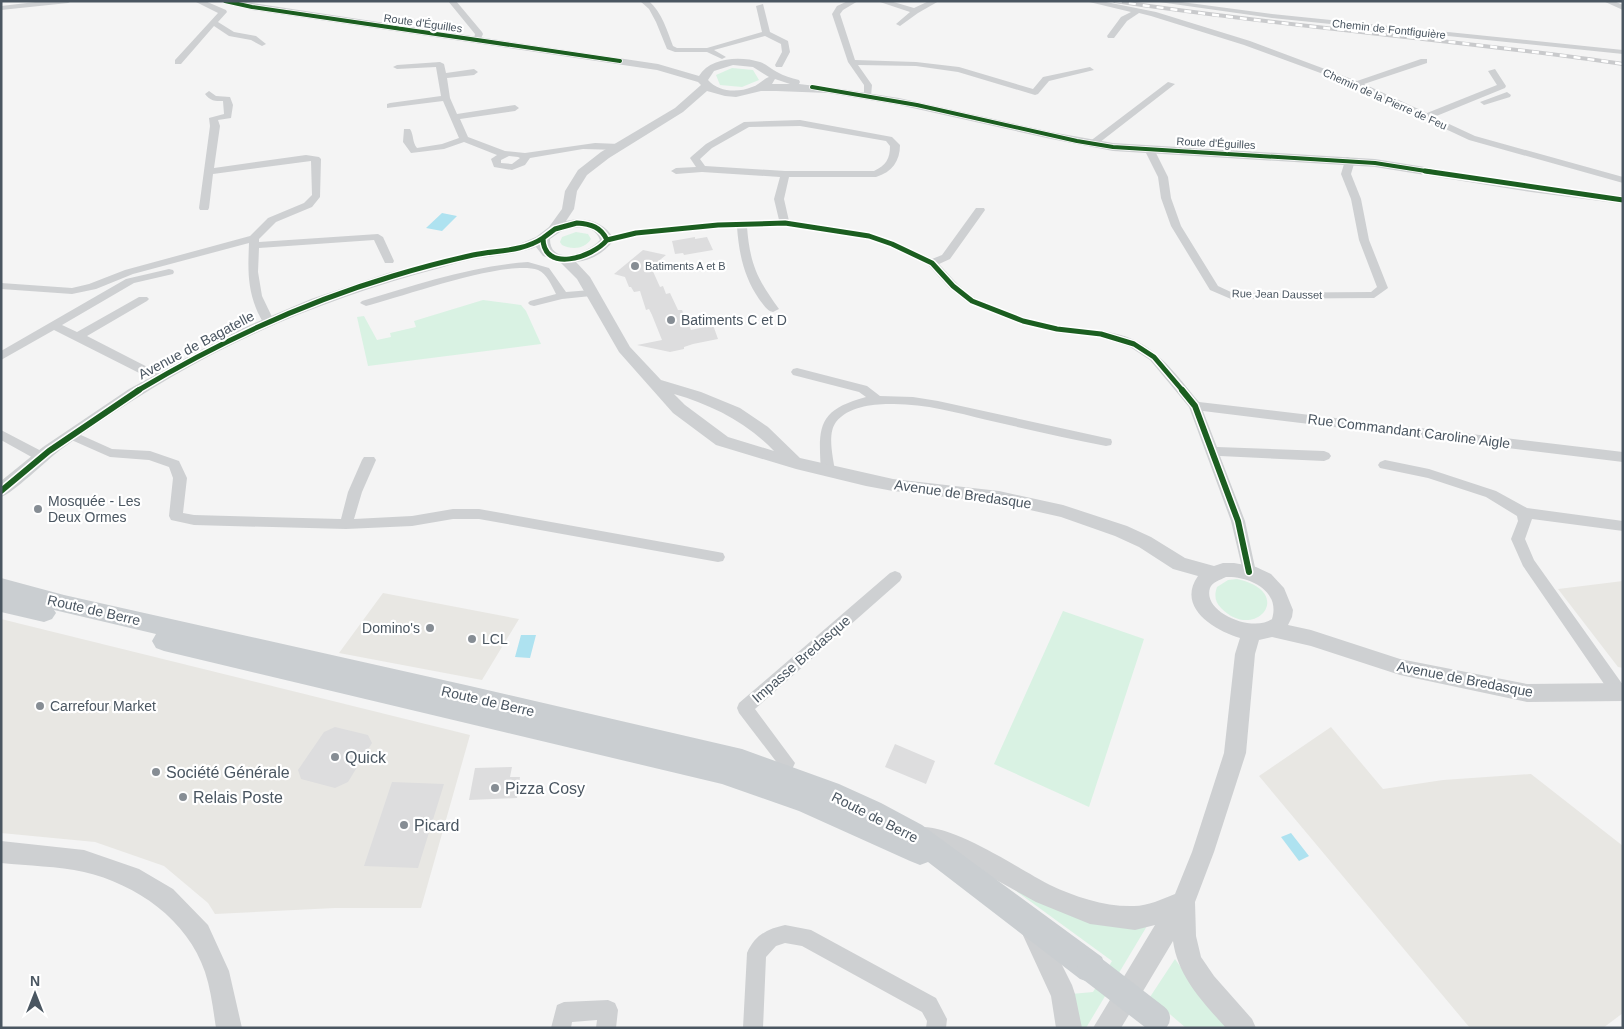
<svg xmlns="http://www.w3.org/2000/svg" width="1624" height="1029" viewBox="0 0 1624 1029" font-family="Helvetica,sans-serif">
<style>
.commercial{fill:#e8e7e3}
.green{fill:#d9f2e3}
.water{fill:#aee2f0}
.building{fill:#ddddde}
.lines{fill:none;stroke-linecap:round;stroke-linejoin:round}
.minor{fill:#ced0d2;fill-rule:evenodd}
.tertiary{fill:#ced0d2;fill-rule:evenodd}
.primary{fill:#caced1;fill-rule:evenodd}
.rail-casing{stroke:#c9cacc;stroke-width:4}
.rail{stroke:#fff;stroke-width:2.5;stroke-dasharray:7;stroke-linecap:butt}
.primary-bridge{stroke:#caced1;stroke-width:28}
.cycleway-far2-casing{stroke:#fff;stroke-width:5.5}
.cycleway-far1-casing{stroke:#fff;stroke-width:8}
.cycleway-casing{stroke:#fff;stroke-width:9}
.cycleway-far2{stroke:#1b5e20;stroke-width:4}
.cycleway-far1{stroke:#1b5e20;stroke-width:5}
.cycleway{stroke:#1b5e20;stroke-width:6}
.poi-dot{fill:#868d94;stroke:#fff;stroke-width:2}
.labels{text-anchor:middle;stroke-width:4.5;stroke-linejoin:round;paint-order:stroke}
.far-street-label{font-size:11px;fill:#4a5661;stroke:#fff}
.far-poi-label{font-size:11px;fill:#4a5661;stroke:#fff;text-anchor:start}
.poi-label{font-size:14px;fill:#4a5661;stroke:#fff;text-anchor:start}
.street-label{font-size:14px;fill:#4a5661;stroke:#fff}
.near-poi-label{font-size:16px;fill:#4a5661;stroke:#fff;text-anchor:start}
</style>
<rect width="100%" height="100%" fill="#f4f4f4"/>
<path class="commercial" d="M1623 581V668L1618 667 1558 589Z
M383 593 519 619 482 680 339 653Z
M1 619 470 735 421 908H335L215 914 208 903 164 866 95 842 1 833Z
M1331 727 1383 789 1443 780 1531 774 1623 846V1013L1603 1028H1470L1259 776Z"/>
<path class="green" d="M732 68 753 70 759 80 742 87 720 85 716 75Z
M576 232 588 234 591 239C585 249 572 250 562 245L560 242 562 237Z
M483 300 521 305 526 311 541 344 368 366 357 317 364 316 377 340 391 337 390 333 416 327 414 321Z
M1237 579C1297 592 1255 643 1221 608 1215 602 1214 595 1217 587L1228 580Z
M1063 611 1144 639 1089 807 994 764Z
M997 877 1147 926 1086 1028H1078L1071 994 1093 992 1112 961Z
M1175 959 1200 994 1230 1028H1186L1150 997Z"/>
<path class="water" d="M442 213 457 216 442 231 426 228Z
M521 635H536L530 658 515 657Z
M1291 833 1309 856 1299 861 1281 837Z"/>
<path class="building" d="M695 237V239L707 237 713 250 684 255 683 253 675 254 672 241Z
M643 250 666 255 651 267 660 287 663 286 666 294 670 293 678 310H682L691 330 713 325 718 339 693 344 684 347V349L670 352 637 345 662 340 652 315 649 309 646 310 640 291 634 292 631 287H629L625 277 614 274Z
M335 727 368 735 372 743 348 782 335 788 301 779 298 770 324 732Z
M895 744 935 761 926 784 885 767Z
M512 767 510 777H520L517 798 469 800 475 768Z
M392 782 444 784 418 868 364 866Z"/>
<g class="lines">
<path class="minor" d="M44 1H72L68 3 1 10V6Z
M194 1H205L226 10 227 12 218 22 234 32 256 36 266 44 262 46 251 40 229 36 214 26 181 64H175V60L218 13Z
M448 1H456L482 32 483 34 479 43H473L475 34Z
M640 1H649C662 13 667 30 673 46L677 48H707L762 32 756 6 763 4 770 32 788 41 790 52 782 67H776L775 65 782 52 781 44 765 36 714 50 726 57 722 59 707 52H675L667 49 656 22 649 9Z
M848 1H858L843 10 840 14 855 60 916 62 959 67 1033 89 1043 77 1090 67 1094 70 1049 81 1038 94 1035 95 958 72 916 66 858 65 872 85 871 96 864 98V85L848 62 832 14 837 6Z
M877 1H890L914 8 929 1H939L918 13 900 26 896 24 910 12Z
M1085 1H1101L1156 12 1250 41 1357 81 1421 59H1427V63L1364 84 1427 113 1497 85 1488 71 1495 69 1506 86 1505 88 1434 117 1475 136 1623 177V183L1469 140 1345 82 1244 45 1151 16 1139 13 1127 21 1114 38H1108L1107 36 1121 17 1131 12Z
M1152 1H1174L1272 14 1623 50V54L1272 18Z
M1603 1H1614L1623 5V10Z
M440 62 444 64 446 73 474 69 478 72 474 75 447 78 450 98 457 114 515 105 519 108 515 111 460 119 468 137 505 151 525 153 595 143 619 144 624 147 619 150 583 149 530 158 525 165 512 170 494 167 491 159 497 155 464 142 444 149 411 153 403 142 404 129H410C414 135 412 142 417 148L442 144 459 138 443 101 387 108V104L390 103 441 96 436 67 397 69 393 67 397 65ZM509 156 518 157 520 158 512 164 501 163V160Z
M1168 82 1175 84 1095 146H1089V142Z
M209 91 216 96 230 97 233 105 231 118 218 120 220 126 214 168 306 155 319 157 321 159 320 197 312 207 276 222 259 239V242L378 234 383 237 394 261 393 263H385L374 240 259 248 258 272 262 296 274 321 268 324C262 323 261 318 258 313 247 288 248 269 249 243L133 274 96 289 72 294 1 289V283L72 288 89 284 125 270 250 236 268 218 304 203 312 195 311 161 213 174 209 208 208 210H200L199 208 210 126 209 118 224 114 223 101C215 101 210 101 205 94Z
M1507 92 1511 95 1510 97 1484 105 1480 102Z
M800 120 892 137 900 145C900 161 892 172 876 177H789L784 199 789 221 873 234 896 242 932 259 942 255 976 208H984L985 210 950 259 939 264C950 276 961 289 975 298 993 309 1037 322 1058 326 1085 330 1116 329 1140 343 1165 357 1181 381 1199 402L1623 452V462L1203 411 1217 447 1324 451 1329 453 1331 456 1329 459 1324 461 1220 456 1245 521 1256 572 1254 576 1249 578 1244 576 1231 521 1189 407 1150 360 1130 347 1100 337 1057 333 1019 323 968 303 949 288 928 265 888 246 867 239 785 226 747 227C750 264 757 279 779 309L773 312C767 311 763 304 759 299 744 277 739 254 737 227L636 236 607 243 602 240 603 238C661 224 720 222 779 220L774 199 780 177 702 172 676 174 671 171 676 168 696 167 690 158 692 156 706 144 744 122ZM800 126 886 141 890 146C890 159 886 165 874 171H785L705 166 700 159 712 148 749 127Z
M1149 146 1154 149 1168 177 1171 198 1181 226 1218 286 1233 293 1371 292 1377 287 1359 240 1351 199 1341 174 1344 164 1342 160 1347 157 1350 158 1354 164 1351 174 1361 199 1369 240 1388 288 1374 298 1231 299 1210 290 1171 226 1161 198 1158 177 1144 149Z
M528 262 549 268 566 292 591 290 597 293 591 296 562 299 534 306 530 305 528 303 530 301 556 294C552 286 547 274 538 270 506 259 402 297 366 306L360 303 362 301C416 285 471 266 528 262Z
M169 269 173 270 174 272 173 274 134 283 62 325 77 332 139 297H147L149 299 147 301 87 336 163 375 165 378 163 381H155L54 330 1 360V351L126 279Z
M797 368 867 386 880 396 913 397 938 401 1106 438 1111 439 1112 442 1111 445 1106 446C1066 438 1026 429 987 420 955 412 922 403 889 404 871 404 848 407 836 422 827 434 833 457 835 471L833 474H823L821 471C818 426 818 410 866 397L859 392 793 375 791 372 793 369Z
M1 430 47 454 49 457 47 460H37L1 440Z
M72 431 112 449 150 451 179 461 187 478 183 513 194 515 341 519 348 492 362 460 364 457H374L376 460 362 492 354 519 412 516 453 509H479L718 552 723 553 725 557 723 561 718 562 479 519H453L412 526 346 529 194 525 171 520 169 516 173 478 169 467 149 460 110 457 67 438 66 435 67 432Z
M1385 460 1429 469 1496 491 1527 508 1623 521V531L1532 519 1525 539 1534 560 1623 685V697L1619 699 1613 697 1523 566 1511 539 1518 521 1517 516 1486 497 1428 478 1380 468 1378 465 1380 462Z
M895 571 900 573 902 577 900 581 755 709 795 763 788 778 782 781 776 778 774 773 778 764 739 713 737 708 739 703 890 573Z
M785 925 811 930 936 998 947 1019 946 1028H926L927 1021 922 1012 802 946 785 943 776 946 766 957 763 1028H743L747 953C755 935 767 929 785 925Z
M608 1000 615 1003 618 1010 616 1028H596L597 1020 572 1022 571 1028H551L557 1005 564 1002Z"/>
<path class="tertiary" d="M220 1H239L658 64 699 76C710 57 741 56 760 62 766 64 771 69 777 72 784 76 791 78 799 80L800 82 799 84 841 89 899 98 1051 132 1113 143 1375 159 1531 184 1623 196V204L1531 192 1375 167 1113 151 1051 139 899 105 828 93 776 91H761L736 97 725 96 707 91 683 112 609 158 587 175 577 191 574 209 566 221C585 217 605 221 614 240 604 253 592 260 576 262L590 277 630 347 661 380 701 392 740 408 768 427 800 458 893 479 999 491 1063 505 1127 526 1151 537 1185 558 1214 566 1223 563H1234L1256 567 1271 574 1284 588 1293 610 1292 617 1288 625 1311 630 1400 659 1527 684 1623 683V701L1527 702 1400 675 1311 646 1272 637 1259 640 1255 654 1246 753 1214 852 1195 902 1196 936 1201 957 1214 976 1252 1019 1256 1028H1226C1203 1002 1178 977 1173 941L1121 1028H1093L1155 925 1135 930 1090 924 1036 902 942 850 911 843 908 836 911 829C943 816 1018 869 1050 885 1075 897 1106 907 1134 906 1148 906 1162 899 1175 894L1192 852 1224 753 1235 654 1240 638C1214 630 1176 607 1198 576L1173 569 1139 547 1115 536 1061 517 999 503 893 491 866 486 796 469 716 445 673 413 650 387 619 352 577 279 560 262 543 256 536 247C518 254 500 255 481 258 467 260 453 264 440 268 360 289 284 317 211 355 158 383 108 415 60 450 47 460 12 494 1 497V481L43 447 129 389 236 331 311 299 388 273 474 251 517 245 536 237 549 227 562 209 565 191 578 170 601 152 675 108 701 85 698 82 657 70 252 10ZM733 65 753 67 769 77C763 79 759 85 752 87 738 93 718 92 708 80L714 71ZM775 79 790 84H772ZM569 228C582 227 595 226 600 240 589 253 550 267 550 239L560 232ZM674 394C712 405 746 422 774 451L728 437 685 405ZM1226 577C1248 576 1281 590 1272 619 1252 633 1202 612 1210 588 1212 582 1220 580 1226 577Z
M1 841 84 850 139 869 173 889 208 925 229 971 242 1028H216C213 1009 211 990 205 972 188 920 136 884 84 872 58 866 28 866 1 863Z
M1033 919 1041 923 1072 985 1075 994 1082 1028H1056L1051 996 1021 931 1025 923Z"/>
<path class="primary" d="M1 578 64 595 470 686 742 749 839 784 881 803 922 825 1102 957 1106 968 1102 979 1091 983 1080 979 928 862 920 865 910 861 799 811 722 784 164 651 156 648 152 641 156 634 54 610 56 613 52 619 44 622 1 612Z"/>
<g class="rail-casing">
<path id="rail" d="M1115 1C1284 27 1454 39 1623 64"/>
</g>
<use href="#rail" class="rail"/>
<path class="primary-bridge" d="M1091 968 1156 1018"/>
<g class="cycleway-far2-casing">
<path id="cycleway-far2" d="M225 1 252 7 620 61
M812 87 917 105 1077 141 1113 147 1375 163 1432 172"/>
</g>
<g class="cycleway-far1-casing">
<path id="cycleway-far1" d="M1425 171 1623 200
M577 223C591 224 601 227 607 240 592 258 543 273 543 238L555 229Z
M607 240 636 233 718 225 785 223 869 236 892 244 932 263 953 286 972 301 1023 321 1057 329 1101 334 1134 344 1154 357 1183 391
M137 391C217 343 302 303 393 276 419 268 446 261 473 255 497 250 522 252 543 238"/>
</g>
<g class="cycleway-casing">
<path id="cycleway" d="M1182 390 1195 406 1238 521 1249 572
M1 491 49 451 139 390"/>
</g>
<use href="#cycleway-far2" class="cycleway-far2"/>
<use href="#cycleway-far1" class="cycleway-far1"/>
<use href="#cycleway" class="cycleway"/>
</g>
<g class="poi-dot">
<circle cx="635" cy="266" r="5"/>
<circle cx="671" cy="320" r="5"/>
<circle cx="38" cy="509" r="5"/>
<circle cx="430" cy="628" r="5"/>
<circle cx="472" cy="639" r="5"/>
<circle cx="40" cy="706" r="5"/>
<circle cx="335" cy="757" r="5"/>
<circle cx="156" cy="772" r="5"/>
<circle cx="495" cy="788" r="5"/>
<circle cx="183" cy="797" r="5"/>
<circle cx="404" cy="825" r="5"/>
</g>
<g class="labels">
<g class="far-street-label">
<text transform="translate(423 23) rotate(8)" y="4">Route d'Éguilles</text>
<text transform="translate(1389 29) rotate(6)" y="4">Chemin de Fontfiguière</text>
<text transform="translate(1385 99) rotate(24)" y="4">Chemin de la Pierre de Feu</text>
<text transform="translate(1216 143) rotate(3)" y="4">Route d'Éguilles</text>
<text transform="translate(1277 294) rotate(1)" y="4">Rue Jean Dausset</text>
</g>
<g class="far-poi-label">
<text x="645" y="270">Batiments A et B</text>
</g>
<g class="poi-label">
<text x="681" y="325">Batiments C et D</text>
<text x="48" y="506">Mosquée - Les<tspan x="48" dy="16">Deux Ormes</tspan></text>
<text x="420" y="633" text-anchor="end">Domino's</text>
<text x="482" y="644">LCL</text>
<text x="50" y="711">Carrefour Market</text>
</g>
<g class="street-label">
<text transform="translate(196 345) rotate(-28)" y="5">Avenue de Bagatelle</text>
<text transform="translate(1409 431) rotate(7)" y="5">Rue Commandant Caroline Aigle</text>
<text transform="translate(963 494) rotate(8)" y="5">Avenue de Bredasque</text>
<text transform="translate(94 610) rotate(13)" y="5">Route de Berre</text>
<text transform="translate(801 659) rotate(-41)" y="5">Impasse Bredasque</text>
<text transform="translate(1465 679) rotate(11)" y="5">Avenue de Bredasque</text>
<text transform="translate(488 701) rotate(13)" y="5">Route de Berre</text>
<text transform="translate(875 817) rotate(27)" y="5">Route de Berre</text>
</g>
<g class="near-poi-label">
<text x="345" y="763">Quick</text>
<text x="166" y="778">Société Générale</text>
<text x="505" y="794">Pizza Cosy</text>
<text x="193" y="803">Relais Poste</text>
<text x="414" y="831">Picard</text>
</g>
</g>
<rect width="1624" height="1029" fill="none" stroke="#4a5661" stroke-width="5"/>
<g transform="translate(35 994)" stroke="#ffffff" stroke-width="4" paint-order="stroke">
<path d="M0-4L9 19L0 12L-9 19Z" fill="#4a5661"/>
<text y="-8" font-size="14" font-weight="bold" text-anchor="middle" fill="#4a5661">N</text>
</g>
</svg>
